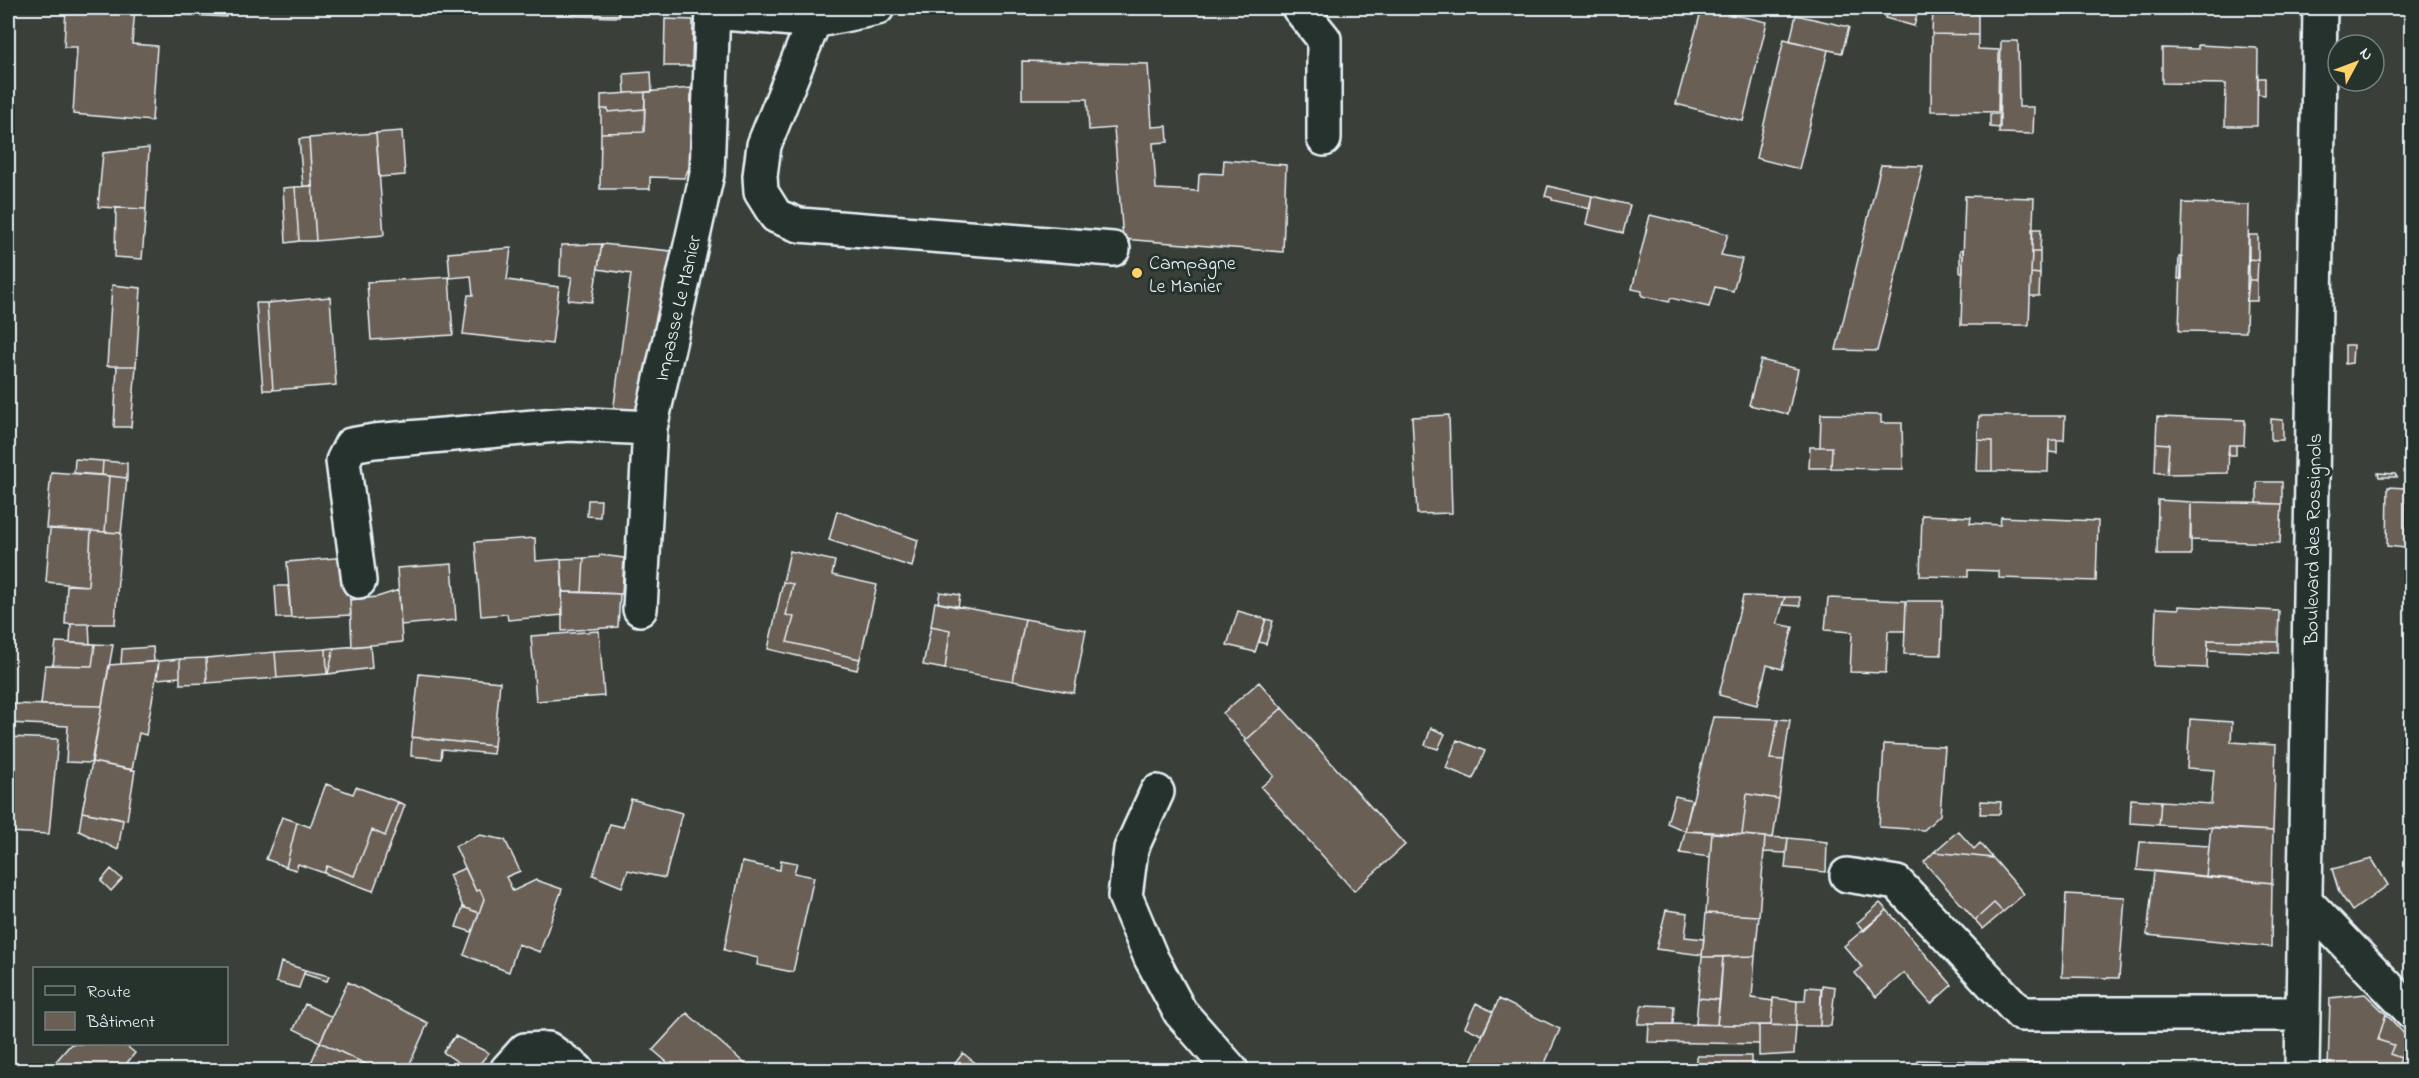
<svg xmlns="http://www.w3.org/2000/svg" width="2419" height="1078" viewBox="0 0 2419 1078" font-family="'Indie Flower',sans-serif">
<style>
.building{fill:#6a5f54;stroke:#e8f1f8;stroke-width:1.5}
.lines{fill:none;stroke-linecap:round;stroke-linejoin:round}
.minor-casing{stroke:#e8f1f8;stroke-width:38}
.minor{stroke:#26332d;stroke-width:33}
.poi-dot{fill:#ffd166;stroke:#26332d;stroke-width:2}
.labels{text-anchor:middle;stroke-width:6;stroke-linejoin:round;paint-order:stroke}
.poi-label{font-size:20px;fill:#e8f1f8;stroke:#26332d;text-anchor:start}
.street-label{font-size:20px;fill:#e8f1f8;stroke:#26332d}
</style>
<rect width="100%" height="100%" fill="#3a4039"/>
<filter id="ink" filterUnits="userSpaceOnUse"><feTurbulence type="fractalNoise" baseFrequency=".0167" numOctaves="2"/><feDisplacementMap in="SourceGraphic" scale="12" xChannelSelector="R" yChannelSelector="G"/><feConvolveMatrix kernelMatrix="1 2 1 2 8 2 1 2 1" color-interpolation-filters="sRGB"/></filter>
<g filter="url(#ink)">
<path class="building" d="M66 8H135L132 44 157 46 152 121 73 114 77 47H64Z
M159 8H207V16L158 13Z
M207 8H227V11L207 10Z
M575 8H619V17L575 16Z
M1702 8 1767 22 1743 121 1676 104Z
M1888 8H1919L1914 26 1885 18Z
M1933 8 1978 14V35L1932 34Z
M207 10 227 11 226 17 207 16Z
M1796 15 1849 27 1842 53 1790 41Z
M665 19 693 20 692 66H664Z
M1932 34 1978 35V49L1999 50 1998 112 1931 111Z
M1784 39 1828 50 1799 169 1756 158Z
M2001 41H2018L2019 107H2034L2033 134 1999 133Z
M2198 45 2256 48 2258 50 2257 126H2225L2226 84 2162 83V48L2198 49Z
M1022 61 1148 64 1152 127 1167 126 1168 142 1153 143 1156 189 1198 191 1199 175 1202 173 1223 174 1224 160 1286 165 1283 252 1123 239 1114 128 1089 130 1087 99H1022Z
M651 72 652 92 625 93 624 74Z
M2258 78H2265V95L2258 94Z
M691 88 690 166 684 178 650 177V189H600L601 133 644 132 645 92Z
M645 92V109L608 112V109H601V95Z
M601 109H608V112L645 109 644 132 601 133Z
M1990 114H2000V128L1990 127Z
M402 131 405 175 379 177 376 133Z
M376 133 384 235 316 241 309 138Z
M309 138 312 186H303L299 139Z
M149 148 146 209 98 207 103 153Z
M1881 165 1923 166 1877 351 1836 350Z
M312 186 316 241H299L295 187Z
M1548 186 1592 196 1590 209 1552 200V198L1545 196Z
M295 187 299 241 286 243 283 188Z
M1592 196 1630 205 1623 233 1586 224Z
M1965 196 2034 198 2029 325H1961Z
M2183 203 2249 205 2246 332 2179 331Z
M116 208 146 209 142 259 115 257Z
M1650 215 1728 234 1721 255 1742 259 1733 291 1715 287 1709 307 1671 298 1669 302 1642 296V291L1632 289Z
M2032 229H2041L2040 252H2032Z
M2249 235H2258V260L2249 259Z
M602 244 671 251 641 414 613 413 631 274 598 269Z
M602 244 592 302 568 300 572 277 560 276 561 245Z
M511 248 507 280 559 287 552 344 463 334 468 295H473L471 276 450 278 448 253Z
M1963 249V272H1960V250Z
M2032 252H2040V274L2031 273Z
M2179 257H2182V279H2178Z
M2249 259 2258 260 2257 280H2249Z
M2031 273 2040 274 2039 296H2030Z
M449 277 453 335 371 340 367 282Z
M2249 280H2257V301H2247Z
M112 285 141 288 136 366H107Z
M330 297 336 385 273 390 267 303Z
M256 303H267L273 390H263Z
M2345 345H2353L2352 363 2345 364Z
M1761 360 1798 369 1788 414 1749 405Z
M117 366H136L131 427H114Z
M2411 372H2412V433L2409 432Z
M1821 414 1881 415V423H1902L1903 469 1831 468 1832 447H1820Z
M1449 415 1452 513 1417 514 1412 417Z
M1979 416H2065L2064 440H2049L2048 472 1992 471V441L1978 440Z
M2157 417 2245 420 2244 445H2229L2228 473 2167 474 2169 444 2156 443Z
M2271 419 2283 420V440H2271Z
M1978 440 1992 441V471H1977Z
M2049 440H2057V453L2049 452Z
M2156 443 2169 444 2167 474 2155 472Z
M2229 445H2236V455H2228Z
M1810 447H1832L1831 468H1809Z
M75 459 103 461 102 475 74 473Z
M103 461 127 463V478L102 475Z
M51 472 109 476 105 532 46 528Z
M2378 473 2395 474 2397 477H2379Z
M109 476 127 478 121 533 105 532Z
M2257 482H2282V504L2257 503Z
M2388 487 2406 488 2405 548 2387 546Z
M2406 488H2412V548H2405Z
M588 500H601L600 517 587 516Z
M2158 500 2191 502V555H2157Z
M2191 502 2282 504 2280 543 2190 540Z
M837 511 918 540 912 567 829 540Z
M1922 515 1971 517 1970 523 2000 525 2001 517 2098 521 2096 581 1999 578V571L1968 570V577L1920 576Z
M50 529 91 531 88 586 46 582Z
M91 531 121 533 115 624H65L67 585 88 586Z
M535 538 536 561 561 559 563 615 508 620 507 614 481 616 475 542Z
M790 551 835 561 832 575 877 585 860 659 787 642 794 617 786 615 793 584 783 582Z
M600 555 624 558 622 594 582 592 584 558 599 557Z
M347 557 351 615 291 618 287 562Z
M584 558 582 592H563L561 559Z
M452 564 456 620 401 625 397 568Z
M783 582 793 584 786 615 794 617 787 642 860 659 857 670 768 649Z
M275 586H288L291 618H277Z
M399 590 402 642 352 647 350 600 377 597Z
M562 592 620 594 618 627 562 631Z
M940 592 960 595 958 607 938 603Z
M1743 596 1785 597 1777 624 1793 627 1782 669 1767 665 1757 705 1719 695Z
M1785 597H1800V606L1782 605Z
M1828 598 1906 601 1905 631H1888L1886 673 1850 672 1852 632 1825 630Z
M1906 601H1943L1941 655 1904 654Z
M935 602 1025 619 1013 681 945 669 950 630 931 626Z
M2179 606 2279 611 2278 642 2208 640 2207 668 2154 666 2156 608 2179 609Z
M1238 611 1266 619 1255 652 1227 645Z
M1025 619 1086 630 1074 693 1013 681Z
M1266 619 1273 621 1266 644 1259 642Z
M71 624H89L90 644 70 643Z
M931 626 950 630 945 669 923 665Z
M599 631 604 696 536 701 531 636Z
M2208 640 2278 642V653L2208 650Z
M56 642 95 644 92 666 53 665Z
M95 644 113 645 102 706 41 705 45 665 92 666Z
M370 645 372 668 328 674 334 648Z
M153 647 154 662 121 664 122 649Z
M334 648 328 674H327L326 649Z
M326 649 327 674 277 678 275 652Z
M275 652 277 678 207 683 206 658Z
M206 658 207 683 180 684V659Z
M180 659V677L157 679 159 661Z
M159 661 146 735 139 733 132 770 92 762 109 665Z
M419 674 500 682 494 746 412 737Z
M1259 682 1282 708 1246 740 1223 713Z
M8 704 102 706 91 763 66 762 68 726 8 723Z
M1282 708 1405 845 1354 891 1261 787 1274 776 1245 741Z
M1713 717 1778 719 1770 759 1784 760 1779 799 1747 794 1742 835 1685 831Z
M1778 719 1790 720 1784 760 1770 759Z
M2190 719 2232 722 2231 742 2276 745 2273 831 2159 825 2161 801 2211 804 2214 770 2187 768Z
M1431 728 1445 734 1438 749 1425 745Z
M8 737 58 739 49 834 8 832Z
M412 737 494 746 493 754 442 749 441 759 411 756Z
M1457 740 1485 751 1473 779 1446 768Z
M1884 744 1945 747 1940 815 1924 830 1879 827Z
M92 762 135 770 127 820 82 812Z
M326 784 353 794 356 787 398 802 385 836 372 830 354 876 327 866 324 873 298 864 296 870 286 867 297 822 310 827Z
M1747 794 1779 799 1773 838 1742 835Z
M1675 796 1692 800 1685 831 1667 823Z
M631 799 682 813 665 878 628 870 622 887 593 875 610 824 623 827Z
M2131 799 2161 801 2159 825 2130 823Z
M1981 801 2001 802 2000 814H1980Z
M398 802 405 805 373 891 324 873 327 866 354 876 372 830 385 836Z
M82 812 123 820 118 850 79 831Z
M282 817 297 822 286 867 266 859Z
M2211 827 2273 831 2272 883 2206 877Z
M1685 831 1712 832 1710 857 1680 853Z
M1958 831 1974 849 1980 843 1993 858 1934 852Z
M1712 832 1765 837 1759 916 1706 913Z
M480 835 505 840 520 871 506 877 513 891 536 880 562 889 540 952 518 944 509 972 464 955 484 899 480 890 476 891 455 846Z
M1765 837 1788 838 1786 853 1764 852Z
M1788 838 1827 842 1826 872 1785 868Z
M2140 842 2209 846 2206 877 2137 870Z
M1934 852 1993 858 2024 894 2003 912 1994 903 1975 920 1924 862Z
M2372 859 2388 885 2352 911 2339 892 2332 869Z
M781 860 797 863 794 873 814 877 793 972 757 965 758 958 724 950 742 862 780 870Z
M465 868 476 891 480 890 484 899 479 913 463 907 449 875Z
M111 869 122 879 111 891 101 881Z
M2154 871 2272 883 2271 947 2147 935Z
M2066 894 2125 897 2119 978 2062 977Z
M1880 903 1887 910 1864 931 1857 923Z
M1994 903 2003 912 1983 929 1975 920Z
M463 907 479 913 472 932 456 927Z
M1666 910 1688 913 1685 937 1704 939 1702 955 1656 949Z
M1887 910 1952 985 1931 1004 1904 973 1876 997 1855 973 1862 967 1844 946Z
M1706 913 1759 916 1755 956 1702 957Z
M1755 956 1752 998 1773 1001 1771 1025H1717L1723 957Z
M1702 957H1723L1720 1000 1698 998Z
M281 962 305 970 299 988 276 982Z
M305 970 329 976 327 981 304 974Z
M348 982 428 1023 407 1070H378L320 1042Z
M1822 985 1835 987 1831 1026H1820Z
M1806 987 1821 988 1820 1026H1796L1797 1001H1805Z
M2365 994 2386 1014 2378 1040 2394 1045 2390 1054 2401 1058 2397 1070H2328L2330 998Z
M1698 998 1720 1000 1717 1025 1696 1024Z
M1773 998 1797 1001 1796 1026 1771 1025Z
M1499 999 1560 1029 1542 1070H1492L1471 1061Z
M1476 1003 1493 1012 1482 1035 1465 1027Z
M305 1004 332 1017 320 1042 294 1029Z
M1642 1005 1674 1006 1673 1024H1638Z
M687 1013 752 1070H676L653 1050Z
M2386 1014 2407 1037 2401 1058 2390 1054 2394 1045 2378 1040Z
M1649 1024 1759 1025V1044L1648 1042Z
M1759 1025 1796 1026 1794 1054 1759 1056Z
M455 1036 489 1053 474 1070H470L443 1052Z
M320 1042 378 1070H321L310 1065Z
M71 1044H124L135 1053 121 1070H57L52 1066Z
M963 1053 969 1058 985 1070H950Z
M1697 1056H1751V1070H1697Z
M1918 1060 2039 1063V1070H1917Z"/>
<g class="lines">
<g class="minor-casing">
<path id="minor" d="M1299 8 1324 39V139
M713 12 814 21 877 8
M814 21 764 145 760 176 761 192 776 216 799 225 1113 249
M359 581 343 461 351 445 374 441 569 424 650 428
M640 609 650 428 707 174 713 8
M1157 792 1131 849 1125 896 1151 958 1180 1012 1231 1070
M1847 875 1897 883 2021 1014H2303
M2305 901 2412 1012
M507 1070 525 1050 548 1049 577 1070
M2302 1070 2320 8"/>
</g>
<use href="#minor" class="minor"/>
</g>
</g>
<circle class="poi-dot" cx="1137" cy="273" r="6"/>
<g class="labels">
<g class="poi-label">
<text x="1149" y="269">Campagne<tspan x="1149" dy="23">Le Manier</tspan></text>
</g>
<g class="street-label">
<text transform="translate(677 308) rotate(-77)" y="7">Impasse Le Manier</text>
<text transform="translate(2312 539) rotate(-89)" y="7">Boulevard des Rossignols</text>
</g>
</g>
<rect width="2419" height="1078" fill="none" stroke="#26332d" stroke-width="30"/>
<rect x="15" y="15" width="2389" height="1048" fill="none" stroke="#e8f1f8" stroke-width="2" filter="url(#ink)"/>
<rect x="33" y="967" width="195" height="78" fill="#26332d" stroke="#747f7e" stroke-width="1.5"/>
<rect x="45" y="986" width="30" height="9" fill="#26332d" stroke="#747f7e" stroke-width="1.5"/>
<text x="87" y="997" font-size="18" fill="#e8f1f8">Route</text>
<rect x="45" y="1012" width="30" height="18" fill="#6a5f54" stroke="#747f7e" stroke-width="1.5"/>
<text x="87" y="1027" font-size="18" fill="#e8f1f8">Bâtiment</text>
<g transform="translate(2356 63) rotate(49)"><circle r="28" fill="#26332d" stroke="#747f7e" stroke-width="1.5"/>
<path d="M0-4.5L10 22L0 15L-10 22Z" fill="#ffd166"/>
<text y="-9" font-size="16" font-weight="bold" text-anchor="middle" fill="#e8f1f8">N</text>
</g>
</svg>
